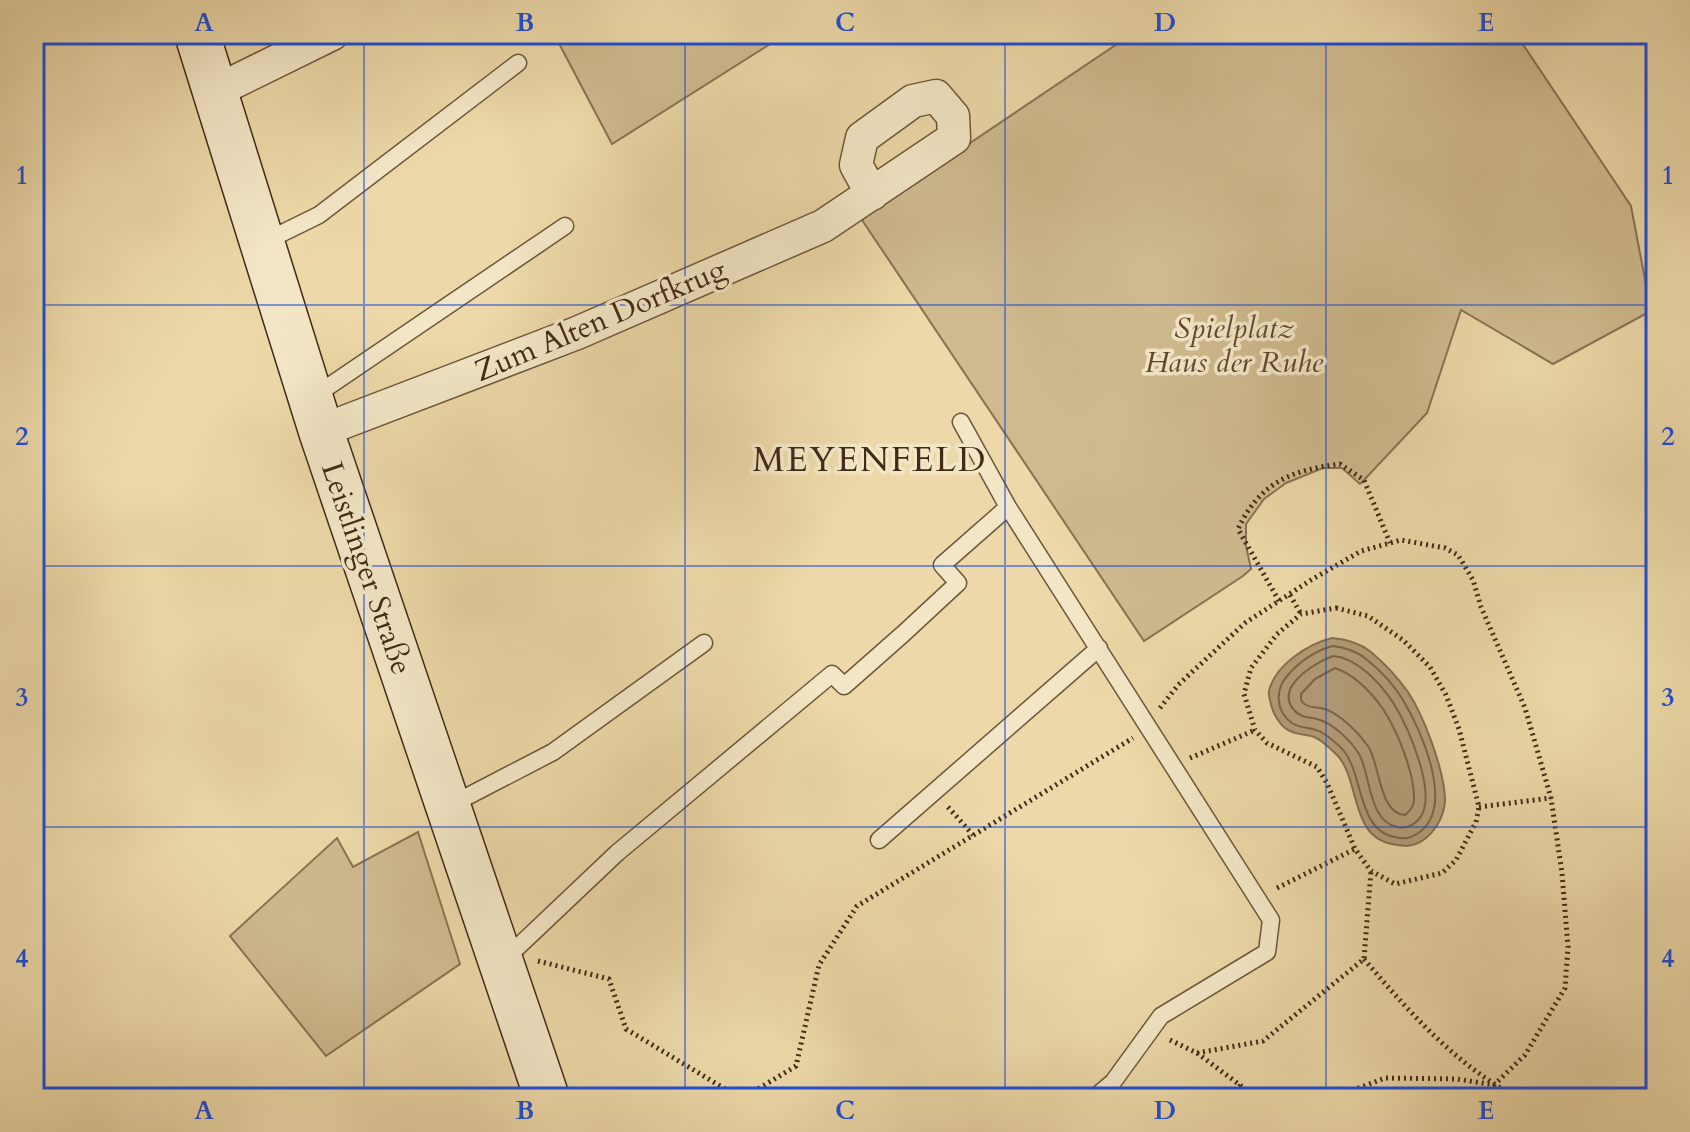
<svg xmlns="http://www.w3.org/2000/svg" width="1690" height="1132" viewBox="0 0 1690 1132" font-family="Cardo,serif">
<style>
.green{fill:#cfba8f;stroke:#897253;stroke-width:2}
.water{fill:#b39d77;stroke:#866f51;stroke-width:2}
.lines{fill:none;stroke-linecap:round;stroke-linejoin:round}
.shore{stroke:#7b6447;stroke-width:2}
.lane-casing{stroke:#6d563b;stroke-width:19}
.street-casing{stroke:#6d563b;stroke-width:35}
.secondary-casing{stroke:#432a17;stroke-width:47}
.path{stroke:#432a17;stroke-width:5;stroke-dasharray:2 4;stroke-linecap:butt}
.lane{stroke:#f3e6c6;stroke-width:16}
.street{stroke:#f3e6c6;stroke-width:32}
.secondary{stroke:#f3e6c6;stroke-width:44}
.grid{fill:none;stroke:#1d4ed8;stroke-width:2;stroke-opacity:0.55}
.labels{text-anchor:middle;stroke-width:7;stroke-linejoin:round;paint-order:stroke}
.street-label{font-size:30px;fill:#432a17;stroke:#f3e6c6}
.park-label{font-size:30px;font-style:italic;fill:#5f472f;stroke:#f3e6c6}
.quarter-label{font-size:34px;letter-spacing:2px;fill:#432a17;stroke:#f3e6c6}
.neatline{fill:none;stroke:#1d4ed8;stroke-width:3}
.grid-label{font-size:26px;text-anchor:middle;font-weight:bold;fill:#1d4ed8}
</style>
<rect width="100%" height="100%" fill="#ecd8a8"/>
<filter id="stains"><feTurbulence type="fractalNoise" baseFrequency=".0025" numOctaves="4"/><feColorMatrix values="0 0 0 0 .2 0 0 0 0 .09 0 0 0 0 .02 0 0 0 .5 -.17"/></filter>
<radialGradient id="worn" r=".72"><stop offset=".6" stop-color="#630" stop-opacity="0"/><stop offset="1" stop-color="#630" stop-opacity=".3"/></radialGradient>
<path class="green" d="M554 34H786L612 144Z
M1132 34H1516L1631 206 1651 311 1553 364 1461 310 1427 413 1364 480 1360 484 1342 468H1323L1286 483 1264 499 1246 524V546L1251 569 1243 576 1144 641 860 217Z
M418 832 460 964 326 1056 230 936 337 838 353 867Z"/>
<path class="water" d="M1332 638C1345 639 1360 643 1371 652 1384 663 1398 678 1408 692 1424 716 1445 772 1445 801 1444 815 1437 829 1426 838 1415 847 1405 847 1392 844 1350 836 1360 781 1338 756 1332 750 1322 740 1314 737 1305 734 1293 735 1285 728 1280 724 1274 715 1272 708 1271 703 1268 696 1269 691 1275 665 1308 644 1332 638Z"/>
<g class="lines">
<path class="shore" d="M1333 646C1344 647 1358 652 1366 659 1380 670 1394 685 1403 700 1421 730 1457 809 1417 834 1409 839 1404 839 1394 837 1358 830 1363 775 1344 751 1338 744 1329 737 1321 732 1312 727 1301 729 1292 723 1275 711 1275 689 1288 675 1299 662 1316 650 1333 646Z
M1333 656C1358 658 1381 684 1394 704 1408 727 1439 796 1419 819 1412 826 1407 829 1397 827 1368 821 1371 775 1359 754 1351 741 1333 723 1317 719 1309 717 1301 718 1295 711 1273 688 1314 663 1333 656Z
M1335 668C1355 675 1371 692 1383 709 1397 730 1415 774 1414 800 1414 807 1410 811 1405 815 1379 814 1380 764 1368 746 1358 732 1341 715 1325 709 1319 707 1311 708 1306 705 1300 701 1301 700 1301 694L1315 679Z"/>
<g class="lane-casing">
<path id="lane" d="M264 242 319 215 518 63
M313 397 565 226
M961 422 1008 507
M449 806 553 752 704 643
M879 840 1099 648
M504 960 617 853 832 674 844 686 903 634 958 583 942 565 1008 507 1271 920 1267 952 1161 1016 1113 1082 1094 1098"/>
</g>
<g class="street-casing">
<path id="street" d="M216 91 332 34
M321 431 577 333 823 226 954 138 953 116 936 96 913 101 862 138 856 165 872 194"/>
</g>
<g class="secondary-casing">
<path id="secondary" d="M197 34 321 431 547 1098"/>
</g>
<path class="path" d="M1290 595 1301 614
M1279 601 1238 529C1260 482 1292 470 1340 464L1364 480 1390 543
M1336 608 1368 616 1403 640 1430 667 1446 695 1459 729 1479 807 1476 822 1456 860 1442 873 1395 884 1371 871 1355 849 1327 783 1317 767 1267 743 1255 730 1244 694 1251 668 1277 634 1301 614Z
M1160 708 1178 685 1245 623 1311 580 1361 551 1401 540 1445 548 1458 555 1473 580 1481 607 1525 708 1551 798 1562 873 1568 947 1565 988 1525 1055 1494 1085 1457 1079 1385 1078 1333 1098
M1190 758 1255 730
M948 807 973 835
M1479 807 1551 798
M1277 888 1355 849
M1364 959C1409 1012 1456 1065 1518 1098
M538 961 609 979 626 1029 740 1098
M1170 1040 1197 1053 1263 1041 1364 959 1371 871
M1197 1053 1256 1097
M743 1098 796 1066 819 965 857 906 1133 738
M1225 1098 1241 1085"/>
<use href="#lane" class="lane"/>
<use href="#street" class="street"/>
<use href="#secondary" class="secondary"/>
</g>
<path class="grid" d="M364 34V1098M685 34V1098M1005 34V1098M1326 34V1098M34 305H1656M34 566H1656M34 827H1656"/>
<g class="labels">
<g class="street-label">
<text transform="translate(600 320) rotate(-23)" y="10">Zum Alten Dorfkrug</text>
<text transform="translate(367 568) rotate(71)" y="10">Leistlinger Straße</text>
</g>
<g class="park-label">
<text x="1234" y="338">Spielplatz<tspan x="1234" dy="34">Haus der Ruhe</tspan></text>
</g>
<g class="quarter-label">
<text x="870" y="471">MEYENFELD</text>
</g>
</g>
<rect width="1690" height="1132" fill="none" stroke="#ecd8a8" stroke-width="88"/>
<rect x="44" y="44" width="1602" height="1044" class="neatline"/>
<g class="grid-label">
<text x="204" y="31">A</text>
<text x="525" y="31">B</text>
<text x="845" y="31">C</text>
<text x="1165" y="31">D</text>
<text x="1486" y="31">E</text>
<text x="22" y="184">1</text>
<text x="1668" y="184">1</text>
<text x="22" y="445">2</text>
<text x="1668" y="445">2</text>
<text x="22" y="706">3</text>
<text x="1668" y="706">3</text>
<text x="22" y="967">4</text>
<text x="1668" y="967">4</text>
<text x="204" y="1119">A</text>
<text x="525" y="1119">B</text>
<text x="845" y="1119">C</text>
<text x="1165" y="1119">D</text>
<text x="1486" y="1119">E</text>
</g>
<rect width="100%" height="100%" filter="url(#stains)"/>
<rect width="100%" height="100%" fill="url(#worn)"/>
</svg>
